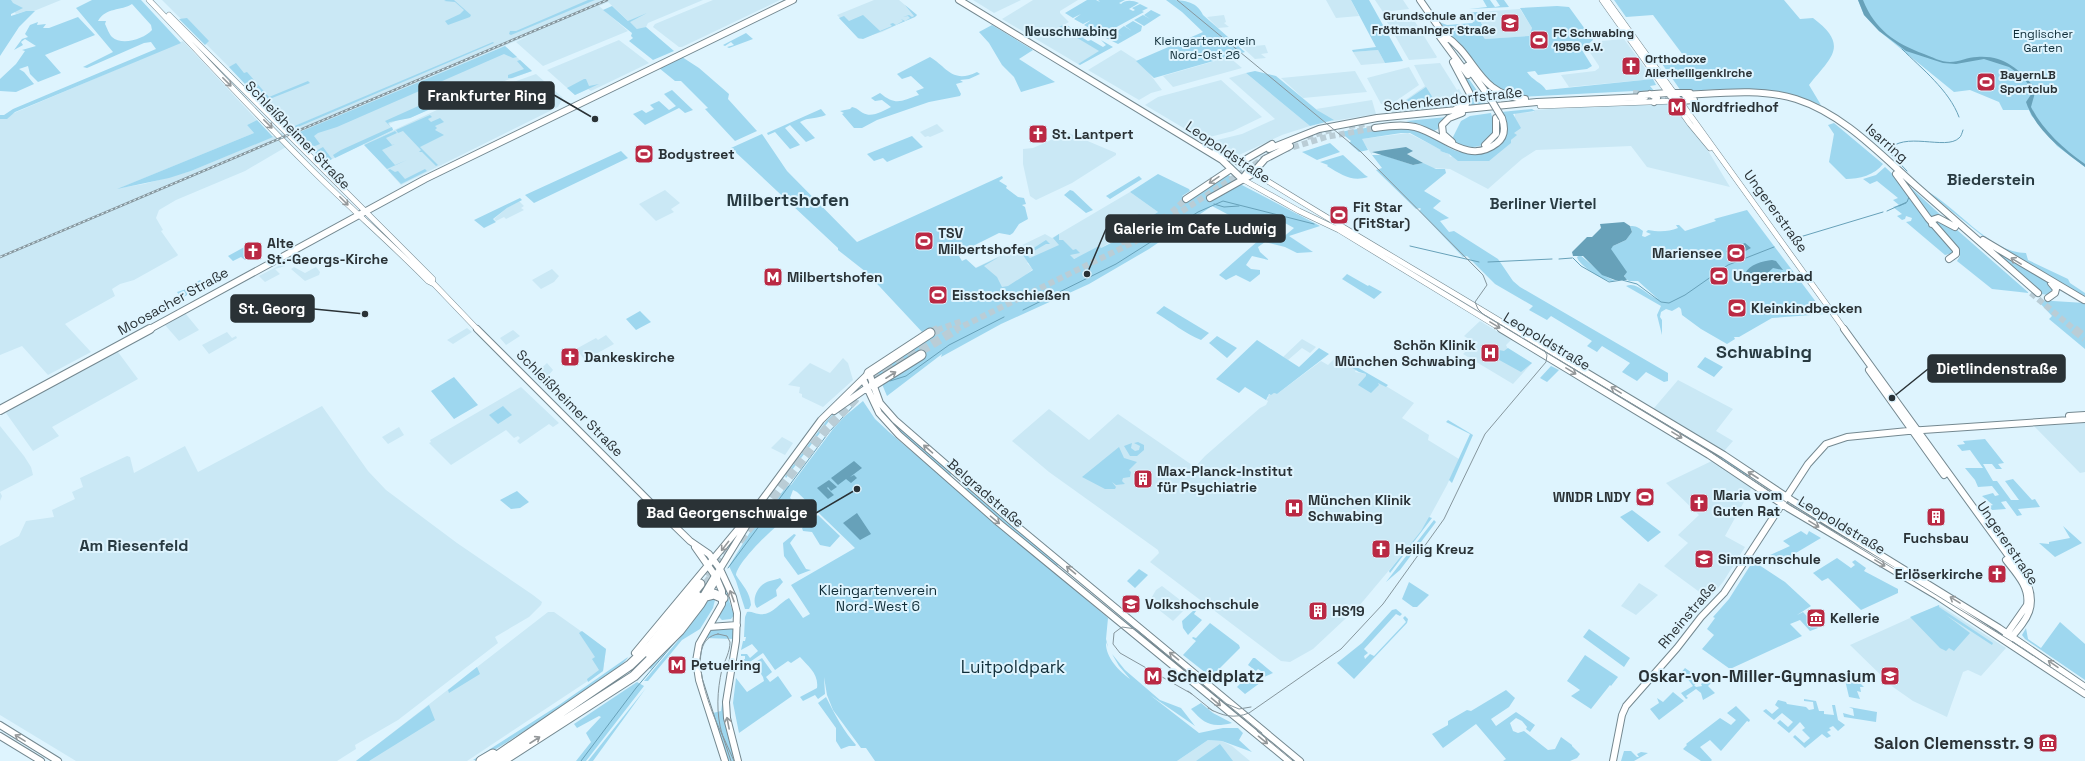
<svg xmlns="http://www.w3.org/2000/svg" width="2085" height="761" viewBox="0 0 2085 761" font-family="'Space Grotesk',sans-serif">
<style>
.built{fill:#cae8f5}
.green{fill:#9ed7ef;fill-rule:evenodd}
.water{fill:#67a1b9}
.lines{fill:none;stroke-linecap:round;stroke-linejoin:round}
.stream{stroke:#67a1b9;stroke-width:1}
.highway-tunnel-far1{stroke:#bacdd6;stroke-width:6;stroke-dasharray:6 3.5;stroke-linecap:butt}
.highway-tunnel{stroke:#bacdd6;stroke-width:9;stroke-dasharray:9 4.5;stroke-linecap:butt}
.secondary-far1-casing{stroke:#748890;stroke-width:6}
.secondary-casing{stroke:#748890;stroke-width:8}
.primary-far1-casing{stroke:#748890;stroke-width:8}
.primary-casing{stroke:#748890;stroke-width:10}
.highway-far1-casing{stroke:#748890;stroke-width:8}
.highway-casing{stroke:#748890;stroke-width:11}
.secondary-far1{stroke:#fff;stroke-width:5}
.secondary{stroke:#fff;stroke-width:6}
.primary-far1{stroke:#fff;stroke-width:6}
.primary{stroke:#fff;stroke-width:8}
.highway-far1{stroke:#fff;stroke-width:6}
.highway{stroke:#fff;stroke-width:9}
.tram{stroke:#86969d;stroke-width:1}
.rail-casing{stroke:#86969d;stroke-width:2.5}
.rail{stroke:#def4fe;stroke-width:1;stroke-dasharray:2.5;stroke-linecap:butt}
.highway-bridge-casing{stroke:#748890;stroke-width:8;stroke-linecap:butt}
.highway-bridge{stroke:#fff;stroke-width:6}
.oneway{stroke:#94989a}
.labels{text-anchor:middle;stroke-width:4;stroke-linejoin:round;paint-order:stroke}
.far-poi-label{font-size:12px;font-weight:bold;fill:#2a3236;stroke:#def4fe;text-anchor:start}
.far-park-label{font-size:12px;fill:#102d38;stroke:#def4fe}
.far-neighbourhood-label{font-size:13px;font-weight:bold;fill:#283a41;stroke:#def4fe}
.street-label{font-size:14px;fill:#2a3236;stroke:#def4fe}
.poi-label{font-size:14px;font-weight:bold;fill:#2a3236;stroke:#def4fe;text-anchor:start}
.park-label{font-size:14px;fill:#102d38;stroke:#def4fe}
.neighbourhood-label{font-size:15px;font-weight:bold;fill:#283a41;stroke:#def4fe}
.quarter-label{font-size:16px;font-weight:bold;fill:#283a41;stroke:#def4fe}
.near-park-label{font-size:17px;fill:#102d38;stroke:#def4fe}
.near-poi-label{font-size:17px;font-weight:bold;fill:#2a3236;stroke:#def4fe;text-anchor:end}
.district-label{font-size:18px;font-weight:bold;fill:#283a41;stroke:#def4fe}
.leader{fill:none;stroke:#2a3236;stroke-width:1.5}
.callout-dot{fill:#2a3236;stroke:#def4fe;stroke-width:1.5}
.callout{fill:#2a3236;stroke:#2a3236;stroke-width:1.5}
.callout-label{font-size:15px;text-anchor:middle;font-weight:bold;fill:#fff}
</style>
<rect width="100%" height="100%" fill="#def4fe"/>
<path class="built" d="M4 0H61L34 11H26L16 14Z
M162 0H703L648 23 646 27 638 30 608 2 599 6 628 31 543 66 516 42 530 35 286 138 291 144 245 171 176 200 159 210 156 218 163 230 161 231 178 255 177 256 134 280 120 284 112 289 115 296 65 324 91 352 48 375 22 346 0 355V119L183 41 257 120 247 125 254 133 120 188 144 184 191 171 494 43 290 128Z
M713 0H780L682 47H679L653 27 655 24Z
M874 0H899L917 15 882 32 859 39 837 15Z
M973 0H1021L994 13Z
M1033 0H1078L1060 11V13L1069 22 1060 27 1100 51 1078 64 1002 19Z
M1326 0H1351L1359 16 1336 18Z
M1375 0H1403L1409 9 1383 12Z
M1520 9 1532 28 1529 36 1485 39 1478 28H1484L1480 21 1483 20 1477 12Z
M1409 12 1437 57 1436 58 1409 60 1383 15Z
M1224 15 1226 22 1224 23 1229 27 1218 28 1207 17Z
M1624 39 1653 79 1569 87 1561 75 1595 71 1599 68V66L1589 51 1590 49 1602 42 1601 41Z
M619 40 649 63 591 91 588 89 575 95 547 70Z
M1265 45 1268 53 1261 54 1266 58 1255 59 1242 47Z
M507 48 532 71 436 106 410 118 398 120 389 124 393 130 326 162 299 138Z
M1121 50 1135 59 1146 69 1162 90 1151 93 1139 100 1088 70Z
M1378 50 1385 63 1361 65 1353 52Z
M1229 57 1242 68 1173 87 1163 76Z
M1440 63 1457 90 1459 89 1463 96 1462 101 1450 107 1386 113 1384 108 1397 106 1425 86 1414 65Z
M1409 67 1419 85 1393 103 1381 104 1367 78Z
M1355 71 1367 92 1303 98 1281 78Z
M1246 73 1310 126 1282 135 1239 155 1222 151 1210 144 1213 141 1242 134 1275 119 1229 78Z
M536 74 563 98 558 107 401 185 364 144 439 109Z
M1221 80 1262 117 1233 131 1202 139 1145 105 1158 97Z
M1372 100 1376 114 1333 121 1316 109Z
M1678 101 1730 187 1647 167 1631 146 1536 150 1522 159 1488 189 1450 169 1430 168 1399 149 1372 153V155L1361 139 1408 133 1442 150 1440 151 1449 154 1450 157 1511 140 1516 135 1514 134 1515 113 1534 112V110Z
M937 124 944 131 930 137 928 136 925 137 920 132Z
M1064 131 1116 153V155L1072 183 1036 200 1030 196 1023 164V149L1033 148 1049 141Z
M665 190 680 203 671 209 674 212 656 221 639 204Z
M1130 192 1158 212 1101 248 1073 259 1060 245 1027 263 1033 269 1004 293 971 270 1045 234 1052 238Z
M519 201 524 206 521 208 524 210 506 219 504 217 496 221 494 219 507 208Z
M282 264 285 266 275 269 280 274 265 282 259 276Z
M294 267 305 273 316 267 320 272 319 275 305 281 291 269Z
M552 269 559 276 554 282 541 289 532 280Z
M185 313 199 330 179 341 165 325Z
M1480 321 1511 340 1506 345 1508 349 1532 363 1513 384 1463 354 1475 343 1464 336Z
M467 328 472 332 453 344 447 340Z
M513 330 520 336 506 345 500 338Z
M227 332 232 338 236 336 237 338 209 354 202 345Z
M606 335 614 344 585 360 576 349 596 338 598 340Z
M1302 339 1316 347 1310 353 1302 348 1288 360 1283 357Z
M114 352H118L138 379 52 427 59 436 33 451 6 413 8 411Z
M843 358 848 363 853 380 823 407 802 397V394L799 393 800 387 788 385 810 363 830 373Z
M1335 358 1356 370 1355 372 1366 374 1414 403 1402 418 1429 435 1428 440 1459 459 1447 485 1422 531 1359 606 1313 649 1290 662 1281 661 1150 562 1159 553 1158 550 1049 472 1012 441 1049 409 1089 440 1118 414 1195 467 1205 456 1260 408 1266 405 1268 401 1266 400 1269 397 1267 396 1274 393 1277 394 1321 361 1328 365Z
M547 363 553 370 541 384 533 376Z
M1678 380 1733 409 1716 431 1733 441 1718 458 1755 482 1725 536 1745 547 1723 582 1709 599 1664 566 1688 543 1678 535 1699 515 1666 483 1718 458 1649 414Z
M521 387 559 423 553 427 549 424 520 444 517 441 520 438 518 436 514 438 506 430 451 465 429 443 431 442 430 440Z
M322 406 368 471 386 490 457 543 533 595 542 602 541 605 529 617 495 637 498 643 398 720 355 745 356 749 337 761H76L0 715V546L19 536 26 521 54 517 52 510 75 499 72 492 83 487 80 478 127 456 130 457 134 473 185 446 198 472Z
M2085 423V472L2080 473 2034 426Z
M0 426 24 456 31 467 33 475 0 492 2 496 0 501Z
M399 427 404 435 388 444 382 437Z
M782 437 793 443 785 455 771 448Z
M1639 583 1658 595 1636 615 1621 606Z
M1162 586 1188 606 1173 621 1149 602 1156 590Z
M1939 605 2006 648 1981 676 1968 670 1963 672 1947 717 1913 701 1893 687 1850 645Z
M548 612H554L606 649 603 671 467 761H356Z
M1208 740 1222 741 1232 746 1250 761H1177Z"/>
<path class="green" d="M0 0H11L13 3 23 8 11 14V16L26 11H35L19 27 0 56Z
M92 0H141L181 43 15 112 7 119H0V115H4L13 109 156 49 151 42 144 43 87 68 83 67 113 52 76 8ZM132 4 151 25 152 30C144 39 122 46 112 37 109 34 107 28 105 24L106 21H98C106 7 121 11 132 4Z
M446 0H454L471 15 470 17 448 25 445 21 460 14 464 10 455 2 444 1Z
M588 0H595L511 35 509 34 510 31H516Z
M1087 0H1096L1100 2 1098 0H1125L1119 3 1121 4C1125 0 1132 0 1139 3L1129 9 1133 11 1135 10 1132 8 1140 4 1148 8 1142 11 1144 12 1102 35 1094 30 1101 25 1093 30 1084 25 1091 20 1083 24 1074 19 1081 14 1073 18 1065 13Z
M1166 0C1182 0 1196 0 1203 15L1245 52 1154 78 1136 61 1203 32 1182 12Z
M1351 0H1369L1403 61 1385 63 1378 50 1353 52 1352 50 1376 47Z
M1483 0H1490L1495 7 1500 6 1496 0H1504L1509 7 1469 9 1487 7Z
M1614 0H1784L1800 19 1813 18C1850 46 1831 57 1809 85L1821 105C1773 85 1732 89 1681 91L1660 61 1686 59 1653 15 1626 17Z
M1858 0H2085V167L2057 146 2031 115 2029 110H2003L1999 102 1970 90 1954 92 1879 31 1864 15Z
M905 5 917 15 915 17 863 39 858 38 839 18 844 16 849 21 863 15 880 31 892 26 890 24 893 23 896 25 903 21 901 19 905 21 910 18 908 16 903 17 909 15 912 17 914 16Z
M612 6 628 21 647 13 630 22 637 29 646 27 674 51 653 60 629 41 633 38 631 36 632 33 603 10Z
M1557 6 1569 7 1593 40 1582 50 1592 66 1587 69 1538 75 1535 71 1527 72C1532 80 1542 83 1546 90L1653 79 1656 85 1650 86 1655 92 1660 93 1636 94 1634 91 1521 97 1492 86 1434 16 1439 22 1447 25 1473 23 1467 13 1477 12 1483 21H1480L1484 28 1478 29 1485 39 1529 36 1532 28 1520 8Z
M1151 10 1161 15 1144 26 1134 20 1143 15 1150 19 1144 15Z
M78 17 95 35 45 55 61 73 38 82 30 74 28 66 19 69 24 72 34 84 16 92 0 91V79L16 64 25 51 22 50 36 46 25 39 21 42 23 45 14 50 22 39 28 37 25 34 30 25 38 22 37 25 46 24 43 28H49Z
M187 18 209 41 205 45 179 19Z
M1133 21 1142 26 1141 31 1118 44 1106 38 1115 32 1122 36 1116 32 1124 26 1132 31 1125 26Z
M1065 24 1086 37 1083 38 1088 41 1091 40 1103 47 1106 45 1101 40 1113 47 1080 65 1078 64 1099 51 1059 27Z
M992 25 1033 50 1019 59 1055 82 1021 92 1014 77 1002 65 989 43 979 32Z
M746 33 753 39 729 48 727 47 734 45 731 42 725 46 723 45Z
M493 42 494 43 291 130 268 108 273 105 272 107 292 127Z
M505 46 517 57 513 58 504 54 337 127 318 133 314 136 320 144 310 148 295 134Z
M1447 48 1483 99 1486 105 1464 108 1472 100V94Z
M682 57 699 68 729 94 728 99 757 131 735 141 705 109 708 108 681 81H675L659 68Z
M930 57C947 67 952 84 977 72L980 74 969 79 960 80 963 82 956 84 961 94 960 96 929 102 877 120 862 128H854L842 114 844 113 840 111 850 109 852 107C857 108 858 110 863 113 872 118 883 111 891 107L882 100 875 101 871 98 880 93C897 107 902 100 919 95L916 91 924 88 911 76 902 79 897 74Z
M520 60 532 71 512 78H508V75L524 69 517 61Z
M236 63 244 73 247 72 269 97 308 81 310 83 262 102 229 67Z
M1255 71 1276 76 1317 110 1334 120 1310 126 1246 73Z
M584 79H586L589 86 599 84 575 95 567 88Z
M1426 87 1433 98 1440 99 1404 102Z
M672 90 693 110 685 113 679 108 645 125 633 114 642 110 646 113 654 109 650 105 659 101 669 110 676 106 664 94Z
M434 99 442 104 410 118 390 122 388 123 390 126 385 121Z
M821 109 826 115C817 119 808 117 800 122L815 138 806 142 790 125 785 128 800 145 790 149 775 132 768 135 767 133Z
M1532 109 1535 111 1513 114 1521 128 1514 133 1517 135 1511 140V143L1489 161H1458L1449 154 1440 151 1441 150 1410 133H1401L1362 139 1368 150 1359 152 1349 143 1351 141 1340 132C1367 127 1402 121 1428 134 1440 140 1452 154 1467 152 1478 151 1491 144 1502 141L1501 112Z
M1491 113 1496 131C1493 135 1489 140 1485 143 1477 150 1458 147 1452 139L1461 121 1470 116Z
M430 115 432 117 428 119 431 122 440 118 444 122 435 126 437 128 435 130 444 135 420 147 438 165 436 166 422 152H419L421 150 403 131 398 133 396 130Z
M1447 117 1440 123 1438 129 1434 131 1419 124 1406 121Z
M257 120 273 137 191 171 169 178 117 189 254 133 247 125Z
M1834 123 1883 164C1875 175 1859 179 1846 179L1829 162 1834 134 1828 125Z
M392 127 393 130 335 158 333 155 341 150Z
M395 131 397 133 386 138 392 145 395 144 382 150 395 165 407 160 387 169 364 145Z
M762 134 787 171 857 242 1002 176 1003 178 999 181 1007 186 1006 188 1018 197 1024 198 1026 204 1022 205 1025 207 1028 219 1019 224 1013 233 1010 235 999 233 967 249 965 253 959 256 962 261 966 259 976 268 999 257 984 266 997 277 1002 287 1008 286 1033 270 1023 255 1046 240 1050 244H1046L1027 255 1030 258 1059 245 1053 238 1059 234V240H1063L1073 250 1076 249 1080 253 1070 255 1074 259 1099 246 1101 248 1119 239 1118 237 1128 227 1131 219 1139 214 1147 219 1158 212 1130 192 1158 174 1189 189 1190 191 1182 196 1184 197 1226 173 1236 181 1225 192 1240 184 1320 226 1289 236 1313 252 1297 253 1285 247 1265 242 1258 247 1260 252 1269 260 1252 256 1246 265 1251 269 1260 270V274L1250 282 1236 275 1226 280 1219 275 1267 233 1281 239 1294 228 1283 222 1264 216 1256 223 1248 219 1244 223 1212 206 1149 249 1089 284 1001 324 941 357 942 354 887 396 876 370 923 333 866 272 838 250V248L731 148Z
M912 136 923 147 887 162 883 158 874 161 867 154Z
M1330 143 1340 152 1317 160 1302 152Z
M323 147 332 159 326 162 314 152Z
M621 151 628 158 534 203 525 195Z
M1343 155 1365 175 1368 177C1352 182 1342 175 1327 166L1328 165 1320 162Z
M1372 155H1383L1413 165 1423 163 1436 169H1445L1446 173 1424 191 1441 201 1433 208 1449 218 1440 221 1449 232 1454 231 1498 259 1513 281 1520 287 1668 373V381L1664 382 1646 372 1637 381 1622 372 1630 363 1602 346 1597 352 1587 346 1592 341 1551 316 1547 320 1529 310 1533 306 1495 284 1467 256 1463 257 1421 213 1419 211 1421 209 1420 208 1416 209 1414 207 1376 170 1382 168Z
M1885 167 1901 182 1954 253 1945 255 1906 222 1911 221 1912 218 1906 216 1905 219 1902 220 1897 216 1902 214 1893 207 1899 205 1893 200 1898 198 1877 181 1870 184 1863 179 1876 175Z
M390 169 395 172 398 171 405 179 425 169 427 171 401 184 388 170Z
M1139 176 1142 179 1110 199 1106 196Z
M1908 185 1944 218 1931 219Z
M1070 190 1073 191 1093 210 1086 213 1064 195Z
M1925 190C1955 205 1990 253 2026 253L2028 260 2068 279 2070 283 2085 293V297L1985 238Z
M520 198 522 200 507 208 493 219 496 222 484 228 474 220Z
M1747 210 1825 314 1772 318 1739 337H1734L1735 339 1727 344 1701 329 1682 315 1681 309 1679 307 1672 311 1666 309 1661 312 1660 317 1662 320V335L1657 315 1661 306 1626 286C1638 281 1648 297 1658 299L1638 281H1629L1625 278 1624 274 1626 272 1611 252V247L1626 240 1632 232 1630 226C1636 226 1638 227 1643 231L1642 236 1645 237 1651 234 1646 232 1648 230C1659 232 1668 232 1678 228L1676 225H1679L1685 231 1716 221 1714 219Z
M1935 220 1948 222 2029 293 1992 289 1957 261 1960 256C1959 245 1939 233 1935 220Z
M1977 237 2049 282 2054 290 2049 295 2041 294Z
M248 245 259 252 245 260 241 257 233 261 228 256Z
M1580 255 1605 276 1615 281C1607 284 1579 266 1577 257Z
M1347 274 1368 286 1369 285 1382 292 1374 299 1342 279Z
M200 280 205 285 171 304 168 301 178 297 179 295 177 292 193 287V284Z
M2037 300 2085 303V349L2049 319 2052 316Z
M1164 306 1209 333 1201 340C1184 333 1173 323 1156 313Z
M640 311 651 322 636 330 626 319Z
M1217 336 1237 348 1227 358 1209 343Z
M1257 340 1299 367 1319 348 1329 354 1277 394 1274 393 1271 395 1269 394 1266 400 1245 387 1239 393 1216 379Z
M1508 348 1532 363 1521 372 1492 356 1495 353 1493 352 1494 349 1504 351Z
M1336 355 1388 385 1386 387 1378 383 1379 385 1371 393 1358 385 1366 376V374L1359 372 1334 357Z
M1705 357 1723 367 1714 377 1697 367Z
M1551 366 1559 370 1547 382 1540 378Z
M454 377 478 405 454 419 431 391Z
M863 401 875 419 889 432 1108 618 1106 639 1108 647 1106 642C1105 657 1119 671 1130 679L1119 666 1112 654 1125 670 1160 700 1181 708 1195 726 1150 695 1199 733 1223 728H1238L1243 733 1239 740 1252 752 1222 741 1208 740 1177 761H875L866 748H861L833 710 827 695 824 677 825 694 818 699 815 695 803 701 800 697 817 688C819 674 808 666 800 657L791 663 788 661 775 670 763 653 744 666 739 665 740 660 745 659V656H741V654H747L750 658 758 651 752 644 741 650 743 641H745L746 637H744L745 617 747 612C752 611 754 614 759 614 772 616 779 603 789 598L803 618 810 614 791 585 855 548 797 492 793 490 790 498 798 505 791 511V516C778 522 737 562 736 575 743 586 750 592 751 605L749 609H745L736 581 729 566 755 524 766 512 787 486 791 485 833 429 845 416Z
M503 406 512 415 498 424 489 415Z
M841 407 843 408 829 421 786 478 785 476 827 420Z
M1659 418 1750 474 1747 477 1657 420Z
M1448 420 1473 435 1452 483 1449 480 1470 434 1446 422Z
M893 422 953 473 949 476 900 434 891 423Z
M1985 439 2004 463 1998 464 2002 469H1996L1992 464H1983L1993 481H1997L2011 500H2019L2005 481 2013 479 2032 500 2035 499 2040 507 2018 509 2022 515 2017 516 2006 501 2001 502 2006 509 1992 510 1989 506 1993 505 1982 496 1993 493 1995 496 1999 495 1992 486 1978 487 1975 480 1965 468H1983L1970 450 1962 451 1957 445 1965 444 1963 441Z
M1138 442 1144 445V450L1137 456H1130L1124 446 1132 443 1131 448 1135 451 1139 450 1140 446 1134 443Z
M1119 447 1124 458 1137 462 1129 470 1131 472 1130 477 1123 478 1122 481 1125 484 1116 485 1112 482 1116 487 1115 489H1105L1082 477Z
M960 480 1059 564 1056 567 967 492Z
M517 491 529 502 520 508 511 509 500 500Z
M1632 510 1661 532 1648 542 1620 517Z
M818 515 840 536 830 547 820 545 812 532 803 531 802 528Z
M1429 517 1432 518 1390 573 1389 571 1421 531Z
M1434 520 1436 522 1400 570 1386 582Z
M2063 526 2082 543 2055 557 2039 543 2049 544V542L2070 538Z
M1801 531 1807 535 1809 531 1821 538 1779 563 1768 556 1790 546 1783 541Z
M794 534 796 535 790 543 806 569 811 570 798 575 784 556 783 543Z
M1837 558 1851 568 1855 565 1852 562 1855 560 1866 568 1864 571 1898 589V593L1861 610 1828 578 1822 581 1813 573Z
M1753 561 1785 582 1811 606 1797 615 1803 612 1818 628 1810 631 1800 620 1790 624 1802 636 1730 669 1702 649 1714 635 1707 629 1715 618 1713 617 1729 599Z
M1139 569 1148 575 1135 588 1127 581Z
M780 578 783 582 776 590 777 596 757 608C751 601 757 587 765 583 770 580 776 580 780 578Z
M1409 582 1429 595 1417 607H1413L1402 599Z
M723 583 734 615 731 619 722 620 719 617 725 600Z
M716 596 713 608 700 629 682 640 648 681H644L676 643 709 599H707L676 640 651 669 649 668 643 674H640L704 600Z
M1939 605V607L1993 643 1992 645 1946 615 1970 633 1954 651 1949 648 1946 651 1940 648 1910 617Z
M1396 609 1402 614 1400 616 1396 614 1364 649 1368 653 1364 656 1365 659 1370 654 1374 656 1406 622 1403 618 1405 616 1408 619 1407 623 1354 679 1337 663 1362 643 1392 610Z
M1194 610 1196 611 1194 614 1202 620 1188 635 1183 628 1182 621Z
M1123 621 1141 631 1228 706Z
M2060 622 2085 644V680L2025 639 2022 635 2026 628 2028 639 2041 648Z
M1210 623 1239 645 1240 648 1211 677 1183 655 1196 641 1192 638 1193 637 1196 638Z
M733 627 734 639 705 638 712 629Z
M1589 629 1630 658 1624 667 1583 637Z
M582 631 606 649 603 671 588 682 587 679 599 670 592 659 595 657 579 633Z
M1585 655 1618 677 1611 686 1610 685 1591 709 1571 696 1580 690 1567 681Z
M628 657C619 675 505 743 481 758L480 761 473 760 559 705Z
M762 658 772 672 766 677 770 682 778 676 792 696 739 733 733 703 736 678 747 692 764 681 763 677 754 663Z
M1253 658H1255L1273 673 1264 677 1262 676 1264 673 1258 669 1256 671 1248 665Z
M477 667 480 674 449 693 448 690Z
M1685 668 1702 680 1694 685 1696 687 1702 686 1701 684 1704 682 1702 680 1705 678 1711 683 1708 686 1715 693 1703 700 1701 693 1696 689 1686 696 1688 698 1686 699 1681 693 1693 686 1687 678 1684 679 1679 675Z
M1252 671 1264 680 1245 694 1237 687Z
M1845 680 1859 682 1864 687H1860L1861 692 1857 691 1860 699 1849 697Z
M637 682 644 686 586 761H576L591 742 586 733 601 717 599 716 577 728 574 724Z
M646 688 593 761H588Z
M1506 690 1515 698 1509 707 1491 719 1496 726 1516 712 1535 725 1530 732 1526 729 1527 727 1522 721 1516 718 1510 723 1513 731 1518 733 1524 731 1548 750 1555 749 1561 737 1572 745V746L1580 754 1577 758 1570 761H1503L1506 759 1476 724 1443 748 1432 734 1448 725V721L1467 710 1471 711Z
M724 692 726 727 736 761H728L713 713 721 711Z
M1673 692 1684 701 1659 720 1650 709 1659 703 1657 698 1663 702Z
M826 697C834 713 844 732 856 745L855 746H849L841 749 836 741V728L818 703Z
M1804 699 1816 701 1819 711H1824V714L1834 715 1832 705H1835L1838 720 1845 725 1838 731 1833 726 1829 728 1831 730 1827 732 1831 736 1827 738 1822 734 1805 748 1793 737 1795 735 1804 743 1810 738 1802 730 1805 728 1800 722 1789 733 1777 723 1780 720 1788 727 1793 722 1782 713 1774 720 1763 711 1766 709 1772 714 1779 708 1775 705 1778 700 1786 702 1787 704 1806 707 1809 710 1814 709 1813 702 1804 701Z
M1201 703 1213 713 1232 723C1211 728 1205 724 1191 709Z
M429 705 435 720 369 761H356Z
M1736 706 1750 720 1749 722 1747 721 1721 751 1710 740 1700 747 1712 760 1711 761H1701L1683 749 1687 745 1686 744 1720 718 1731 725 1736 720 1727 713Z
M1849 707 1877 712 1876 722 1844 717 1843 713 1854 716 1853 709Z
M1220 744 1233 761H1196Z
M1624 751H1631L1637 757H1639L1637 754 1641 752 1648 753 1634 761H1621Z"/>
<path class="water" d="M1858 0H1863C1875 30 1895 43 1924 54 1932 57 1941 62 1950 62 1959 62 1968 57 1977 57 2005 55 2019 70 2036 89L2031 107C2043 130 2063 149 2085 164V167C2062 150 2036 131 2026 102L2032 93 2031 88 2022 76 2009 67 1984 59 1956 64 1943 63 1906 51 1879 31 1864 15Z
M1406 147 1413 151 1407 154 1423 163 1413 165 1372 152Z
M1624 222 1630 226 1632 232 1626 240 1613 246 1611 249 1627 272 1624 276 1627 280H1615L1602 275 1583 256H1573L1572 252 1587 237H1592L1601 228 1600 224Z
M1745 243 1751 248 1731 259 1726 251Z
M1772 260 1776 261 1783 270 1773 268 1758 282 1745 274C1749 264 1763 261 1772 260Z
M854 461 862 468 850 477 854 475 857 478 851 483 846 479 838 485 831 478Z
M829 480 837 487 831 491 828 487 827 488 834 495 828 499 817 488Z
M857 513 871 534 860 540 843 523Z"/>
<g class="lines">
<path class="stream" d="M1902 49C1922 69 1949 90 1959 117
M1907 171 1888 151C1903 130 1946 151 1959 138 1961 137 1962 133 1963 130
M1214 204 1224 207 1239 206
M1899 206 1906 203
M1887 211 1907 202 1909 197
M1790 240 1883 212
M1410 246 1479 262
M1573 258 1581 266 1609 282 1622 280 1637 284 1661 302 1669 303 1685 295 1728 265 1774 247
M1559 259 1572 258
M1488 262 1552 259
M1023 310 1116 264 1198 212 1223 201 1314 224
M890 381 906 376 949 345 1004 317
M728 568 829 432 858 401
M581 761 636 688 681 635"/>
<path class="highway-tunnel-far1" d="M1633 93 1649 94
M1646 99 1679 98
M1349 126 1366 124
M1307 137 1334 129
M1284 150 1326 137 1375 128
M1172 212 1186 199
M1121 243 1166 216
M2031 293 2075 330
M937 330 962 321
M955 330 1136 241 1281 147"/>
<path class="highway-tunnel" d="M2074 329 2085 338
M930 333 939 329
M886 372 957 329
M851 397 888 366
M739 541 827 428 856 398
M706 575 740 532
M705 586 714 574"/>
<g class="secondary-far1-casing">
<path id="secondary-far1" d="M149 0C201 54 251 109 304 162 344 203 388 240 428 281L434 284 478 330
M1602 0 1690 124 1710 148
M1607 0 1845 330
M169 15 433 279 432 283
M1540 106 1676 101
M1253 172C1339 226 1428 277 1515 330
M1242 179 1299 211 1339 230 1503 330"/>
</g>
<g class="secondary-casing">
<path id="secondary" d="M477 329 657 509 690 541 709 554 720 569 733 597 737 613 736 641 726 702 727 718 738 761
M1501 329 1709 455 1788 508 1937 596 2085 694
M1514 329 1724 455 1793 501 1999 628 2085 687
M1844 329 2026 580C2038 607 2027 619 2010 639
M1869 370 1944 475
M863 379 879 413 899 435 999 523 1289 761
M834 411 868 387
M2069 416 2085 415
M695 547 716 577 722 591V604L699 644 696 661 699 680 725 761
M2006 560C2016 573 2030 587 2027 605L2006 635
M718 572 753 515
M709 627 737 625
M635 653 759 504 821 420 869 373 880 403 895 420 1017 526 1300 761
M0 725 58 761
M0 736 41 761
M1613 761 1622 715 1626 706 1677 648 1701 617 1724 593 1808 464 1826 444 1847 437 1908 431 2085 419"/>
</g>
<g class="primary-far1-casing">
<path id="primary-far1" d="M959 0 1222 160 1242 179 1250 169
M1215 152 1236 160 1253 172
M148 330 425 179 793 0"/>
</g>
<g class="primary-casing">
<path id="primary" d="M0 410 150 329"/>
</g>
<g class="highway-far1-casing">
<path id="highway-far1" d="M1420 0 1447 39
M1444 35C1477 56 1477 95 1525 99
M1440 37 1468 75
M1453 62 1470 94 1466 104 1456 109
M1467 66 1490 98
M1675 93H1690
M1650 94 1657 98 1654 102
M1641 95 1668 93
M1685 95C1721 93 1761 88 1796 99 1843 114 1879 153 1915 185 1956 221 1997 257 2038 293
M1680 101 1694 100
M1375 128C1388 126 1402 124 1415 127 1443 134 1468 166 1497 143 1505 137 1505 127 1502 118
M1452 142 1443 134 1442 125 1449 118 1462 113
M1485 145 1496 134V118
M1269 149 1319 129 1377 118 1537 102 1645 97
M1241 162 1272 144
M1896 174 1928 218 1956 250V254L1949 259
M1210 198 1251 175 1265 159 1290 146
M1186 199 1231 169
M1932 224V220L1938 218 1955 227
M1983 240 2084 300
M2048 298 2055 293 2056 289 2051 283"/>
</g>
<g class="highway-casing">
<path id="highway" d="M869 373 930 333
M873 385 921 355
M703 597 714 594 723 598
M650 654 697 596
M481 761 493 754
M490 761 630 665 651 645 700 584
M502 761 634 676 680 630 700 604 716 577"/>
</g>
<use href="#secondary-far1" class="secondary-far1"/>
<use href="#secondary" class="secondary"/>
<use href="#primary-far1" class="primary-far1"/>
<use href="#primary" class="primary"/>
<use href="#highway-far1" class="highway-far1"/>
<use href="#highway" class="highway"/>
<path class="tram" d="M1177 0 1361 152 1483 275 1487 285 1475 302 1478 309 1483 314 1697 443 1795 508 2024 649 2085 690
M718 634 727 636 730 642C730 652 725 660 722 669 717 691 716 713 722 734 712 715 681 640 718 634Z
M1188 691 1213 711
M1192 694 1120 653 1113 644 1114 633 1122 627 1136 629 1262 733
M1227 704 1239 709 1251 707
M1208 708C1222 716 1234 719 1249 713L1341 649 1383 604 1444 519 1485 434 1546 362 1547 355 1544 350
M1257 731 1293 761
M722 734 734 761
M722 734 731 761"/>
<g class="rail-casing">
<path id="rail" d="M0 257 607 0"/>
</g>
<use href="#rail" class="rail"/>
<g class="highway-bridge-casing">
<path id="highway-bridge" d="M1490 98 1502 118"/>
</g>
<use href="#highway-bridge" class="highway-bridge"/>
</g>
<defs><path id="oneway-shaft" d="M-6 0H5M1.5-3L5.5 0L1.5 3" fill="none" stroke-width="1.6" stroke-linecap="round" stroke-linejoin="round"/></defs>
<g class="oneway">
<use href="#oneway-shaft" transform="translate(227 82) rotate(45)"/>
<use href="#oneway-shaft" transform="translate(268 124) rotate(45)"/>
<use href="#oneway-shaft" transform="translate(1214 180) rotate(146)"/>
<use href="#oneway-shaft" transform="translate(344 201) rotate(45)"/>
<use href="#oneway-shaft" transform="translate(2016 261) rotate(-149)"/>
<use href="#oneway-shaft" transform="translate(1495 325) rotate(31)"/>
<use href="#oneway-shaft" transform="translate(1571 371) rotate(31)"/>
<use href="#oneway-shaft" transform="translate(891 375) rotate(-33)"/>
<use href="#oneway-shaft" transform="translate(1616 390) rotate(-149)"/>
<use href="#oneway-shaft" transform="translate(1677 435) rotate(31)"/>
<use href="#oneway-shaft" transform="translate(928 449) rotate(-139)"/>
<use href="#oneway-shaft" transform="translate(1753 475) rotate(-147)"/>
<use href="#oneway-shaft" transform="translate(995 520) rotate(40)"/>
<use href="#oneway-shaft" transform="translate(1814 524) rotate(32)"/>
<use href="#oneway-shaft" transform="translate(725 546) rotate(128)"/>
<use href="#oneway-shaft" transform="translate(1880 563) rotate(31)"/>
<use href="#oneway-shaft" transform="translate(1071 570) rotate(-140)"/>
<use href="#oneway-shaft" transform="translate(732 596) rotate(-110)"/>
<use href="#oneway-shaft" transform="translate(1955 600) rotate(-148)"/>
<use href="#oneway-shaft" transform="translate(1174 656) rotate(-141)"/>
<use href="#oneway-shaft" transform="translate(2053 664) rotate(-145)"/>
<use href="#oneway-shaft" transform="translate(1216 702) rotate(40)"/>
<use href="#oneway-shaft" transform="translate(728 723) rotate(-101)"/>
<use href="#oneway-shaft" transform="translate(20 738) rotate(-148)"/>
<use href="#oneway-shaft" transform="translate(535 740) rotate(-33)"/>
<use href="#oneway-shaft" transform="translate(1263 740) rotate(39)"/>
</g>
<defs>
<g id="school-square" transform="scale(1)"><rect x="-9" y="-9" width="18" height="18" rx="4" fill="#ba2944" stroke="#def4fe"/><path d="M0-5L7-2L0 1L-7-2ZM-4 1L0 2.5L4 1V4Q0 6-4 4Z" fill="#fff"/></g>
<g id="stadium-square" transform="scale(1)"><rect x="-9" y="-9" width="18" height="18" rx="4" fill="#ba2944" stroke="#def4fe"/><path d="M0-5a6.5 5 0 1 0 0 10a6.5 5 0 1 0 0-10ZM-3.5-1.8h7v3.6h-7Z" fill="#fff"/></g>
<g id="church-square" transform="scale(1)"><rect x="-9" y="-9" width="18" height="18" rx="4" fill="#ba2944" stroke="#def4fe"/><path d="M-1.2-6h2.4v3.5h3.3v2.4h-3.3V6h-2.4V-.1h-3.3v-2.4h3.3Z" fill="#fff"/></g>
<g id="metro-square" transform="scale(1)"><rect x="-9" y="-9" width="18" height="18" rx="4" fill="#ba2944" stroke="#def4fe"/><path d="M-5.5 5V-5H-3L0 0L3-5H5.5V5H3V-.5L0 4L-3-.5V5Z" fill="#fff"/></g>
<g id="hospital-square" transform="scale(1)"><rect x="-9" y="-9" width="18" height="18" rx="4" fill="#ba2944" stroke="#def4fe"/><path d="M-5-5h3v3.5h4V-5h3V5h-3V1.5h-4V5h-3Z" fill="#fff"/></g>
<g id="building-square" transform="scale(1)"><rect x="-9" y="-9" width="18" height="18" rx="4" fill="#ba2944" stroke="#def4fe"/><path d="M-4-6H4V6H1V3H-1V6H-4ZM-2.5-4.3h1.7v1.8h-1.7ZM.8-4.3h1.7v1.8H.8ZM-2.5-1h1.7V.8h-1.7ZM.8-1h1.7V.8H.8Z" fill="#fff"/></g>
<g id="university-square" transform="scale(1)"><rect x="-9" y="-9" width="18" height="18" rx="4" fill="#ba2944" stroke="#def4fe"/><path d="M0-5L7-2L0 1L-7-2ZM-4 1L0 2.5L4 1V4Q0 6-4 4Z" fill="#fff"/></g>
<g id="museum-square" transform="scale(1)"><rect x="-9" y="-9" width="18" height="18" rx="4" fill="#ba2944" stroke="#def4fe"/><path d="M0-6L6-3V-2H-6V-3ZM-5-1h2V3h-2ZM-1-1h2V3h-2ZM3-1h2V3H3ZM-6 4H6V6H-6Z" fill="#fff"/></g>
</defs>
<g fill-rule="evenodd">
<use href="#school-square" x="1510" y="23"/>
<use href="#stadium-square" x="1539" y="40"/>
<use href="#church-square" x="1631" y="66"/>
<use href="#stadium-square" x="1986" y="82"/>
<use href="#metro-square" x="1677" y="107"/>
<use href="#church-square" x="1038" y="134"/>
<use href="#stadium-square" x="644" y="154"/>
<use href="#stadium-square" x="1339" y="215"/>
<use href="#stadium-square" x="924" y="241"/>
<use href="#church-square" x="253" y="251"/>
<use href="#stadium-square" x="1736" y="253"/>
<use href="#stadium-square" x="1719" y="276"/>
<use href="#metro-square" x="773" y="277"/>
<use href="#stadium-square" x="938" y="295"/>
<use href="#stadium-square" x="1737" y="308"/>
<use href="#hospital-square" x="1490" y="353"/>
<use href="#church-square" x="570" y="357"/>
<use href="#building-square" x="1143" y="479"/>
<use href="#stadium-square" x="1645" y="497"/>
<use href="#church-square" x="1699" y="503"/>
<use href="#hospital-square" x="1294" y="508"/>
<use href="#building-square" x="1936" y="517"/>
<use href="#church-square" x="1381" y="549"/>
<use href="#school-square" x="1704" y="559"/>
<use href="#church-square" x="1997" y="574"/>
<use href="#university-square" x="1131" y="604"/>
<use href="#building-square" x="1318" y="611"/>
<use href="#museum-square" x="1816" y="618"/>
<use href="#metro-square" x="677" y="665"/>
<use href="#metro-square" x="1153" y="676"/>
<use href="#school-square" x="1890" y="676"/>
<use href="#museum-square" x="2048" y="743"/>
</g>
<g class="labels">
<g class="far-poi-label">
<text x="1496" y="20" text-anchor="end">Grundschule an der<tspan x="1496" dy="14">Fröttmaninger Straße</tspan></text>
<text x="1553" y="37">FC Schwabing<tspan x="1553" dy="14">1956 e.V.</tspan></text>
<text x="1645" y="63">Orthodoxe<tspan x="1645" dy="14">Allerheiligenkirche</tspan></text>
<text x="2000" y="79">BayernLB<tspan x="2000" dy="14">Sportclub</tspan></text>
</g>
<g class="far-park-label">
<text x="2043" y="38">Englischer<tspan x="2043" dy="14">Garten</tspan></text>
<text x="1205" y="45">Kleingartenverein<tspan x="1205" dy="14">Nord-Ost 26</tspan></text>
</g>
<g class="far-neighbourhood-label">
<text x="1071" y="36">Neuschwabing</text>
</g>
<g class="street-label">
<text transform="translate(1453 99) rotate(-6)" y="5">Schenkendorfstraße</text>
<text transform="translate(298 135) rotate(46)" y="5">Schleißheimer Straße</text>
<text transform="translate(1887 143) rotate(41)" y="5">Isarring</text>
<text transform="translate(1228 152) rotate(34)" y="5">Leopoldstraße</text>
<text transform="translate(1776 211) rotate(54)" y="5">Ungererstraße</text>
<text transform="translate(173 301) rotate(-29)" y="5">Moosacher Straße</text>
<text transform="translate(1547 341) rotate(31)" y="5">Leopoldstraße</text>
<text transform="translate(570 403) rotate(45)" y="5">Schleißheimer Straße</text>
<text transform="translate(986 493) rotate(41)" y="5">Belgradstraße</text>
<text transform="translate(1842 525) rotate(31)" y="5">Leopoldstraße</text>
<text transform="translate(2008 543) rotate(56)" y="5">Ungererstraße</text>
<text transform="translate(1687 615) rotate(-50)" y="5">Rheinstraße</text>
</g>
<g class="poi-label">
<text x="1691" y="112">Nordfriedhof</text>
<text x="1052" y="139">St. Lantpert</text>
<text x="658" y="159">Bodystreet</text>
<text x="1353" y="212">Fit Star<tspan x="1353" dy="16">(FitStar)</tspan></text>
<text x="938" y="238">TSV<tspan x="938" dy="16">Milbertshofen</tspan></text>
<text x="267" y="248">Alte<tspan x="267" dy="16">St.-Georgs-Kirche</tspan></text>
<text x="1722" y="258" text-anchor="end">Mariensee</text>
<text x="1733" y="281">Ungererbad</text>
<text x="787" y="282">Milbertshofen</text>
<text x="952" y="300">Eisstockschießen</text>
<text x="1751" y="313">Kleinkindbecken</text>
<text x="1476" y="350" text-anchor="end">Schön Klinik<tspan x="1476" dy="16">München Schwabing</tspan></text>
<text x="584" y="362">Dankeskirche</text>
<text x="1157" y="476">Max-Planck-Institut<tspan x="1157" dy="16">für Psychiatrie</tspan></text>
<text x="1713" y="500">Maria vom<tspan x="1713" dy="16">Guten Rat</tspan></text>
<text x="1631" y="502" text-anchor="end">WNDR LNDY</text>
<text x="1308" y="505">München Klinik<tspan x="1308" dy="16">Schwabing</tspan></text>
<text x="1936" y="543" text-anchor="middle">Fuchsbau</text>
<text x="1395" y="554">Heilig Kreuz</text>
<text x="1718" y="564">Simmernschule</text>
<text x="1983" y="579" text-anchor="end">Erlöserkirche</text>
<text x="1145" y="609">Volkshochschule</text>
<text x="1332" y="616">HS19</text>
<text x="1830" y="623">Kellerie</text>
<text x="691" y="670">Petuelring</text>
</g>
<g class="park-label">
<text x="878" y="595">Kleingartenverein<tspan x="878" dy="16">Nord-West 6</tspan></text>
</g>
<g class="neighbourhood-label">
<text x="1543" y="209">Berliner Viertel</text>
</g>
<g class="quarter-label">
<text x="1991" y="185">Biederstein</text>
<text x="134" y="551">Am Riesenfeld</text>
</g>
<g class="near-park-label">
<text x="1013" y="673">Luitpoldpark</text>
</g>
<g class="near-poi-label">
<text x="1167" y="682" text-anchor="start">Scheidplatz</text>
<text x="1876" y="682">Oskar-von-Miller-Gymnasium</text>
<text x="2034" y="749">Salon Clemensstr. 9</text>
</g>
<g class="district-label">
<text x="788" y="206">Milbertshofen</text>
<text x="1764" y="358">Schwabing</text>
</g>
</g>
<path class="leader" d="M595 119L554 95M1087 274L1106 229M365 314L314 309M1892 398L1928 369M857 489L816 513"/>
<g class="callout-dot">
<circle cx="595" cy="119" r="4"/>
<circle cx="1087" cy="274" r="4"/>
<circle cx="365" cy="314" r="4"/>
<circle cx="1892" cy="398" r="4"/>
<circle cx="857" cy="489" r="4"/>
</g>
<g class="callout">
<rect x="419" y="82" width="135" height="27" rx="4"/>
<rect x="1106" y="215" width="179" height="27" rx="4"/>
<rect x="231" y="295" width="83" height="27" rx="4"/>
<rect x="1928" y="355" width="137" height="27" rx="4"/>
<rect x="638" y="500" width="178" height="27" rx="4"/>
</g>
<g class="callout-label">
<text x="487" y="101">Frankfurter Ring</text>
<text x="1195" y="234">Galerie im Cafe Ludwig</text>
<text x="272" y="314">St. Georg</text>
<text x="1997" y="374">Dietlindenstraße</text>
<text x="727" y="518">Bad Georgenschwaige</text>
</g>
</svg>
